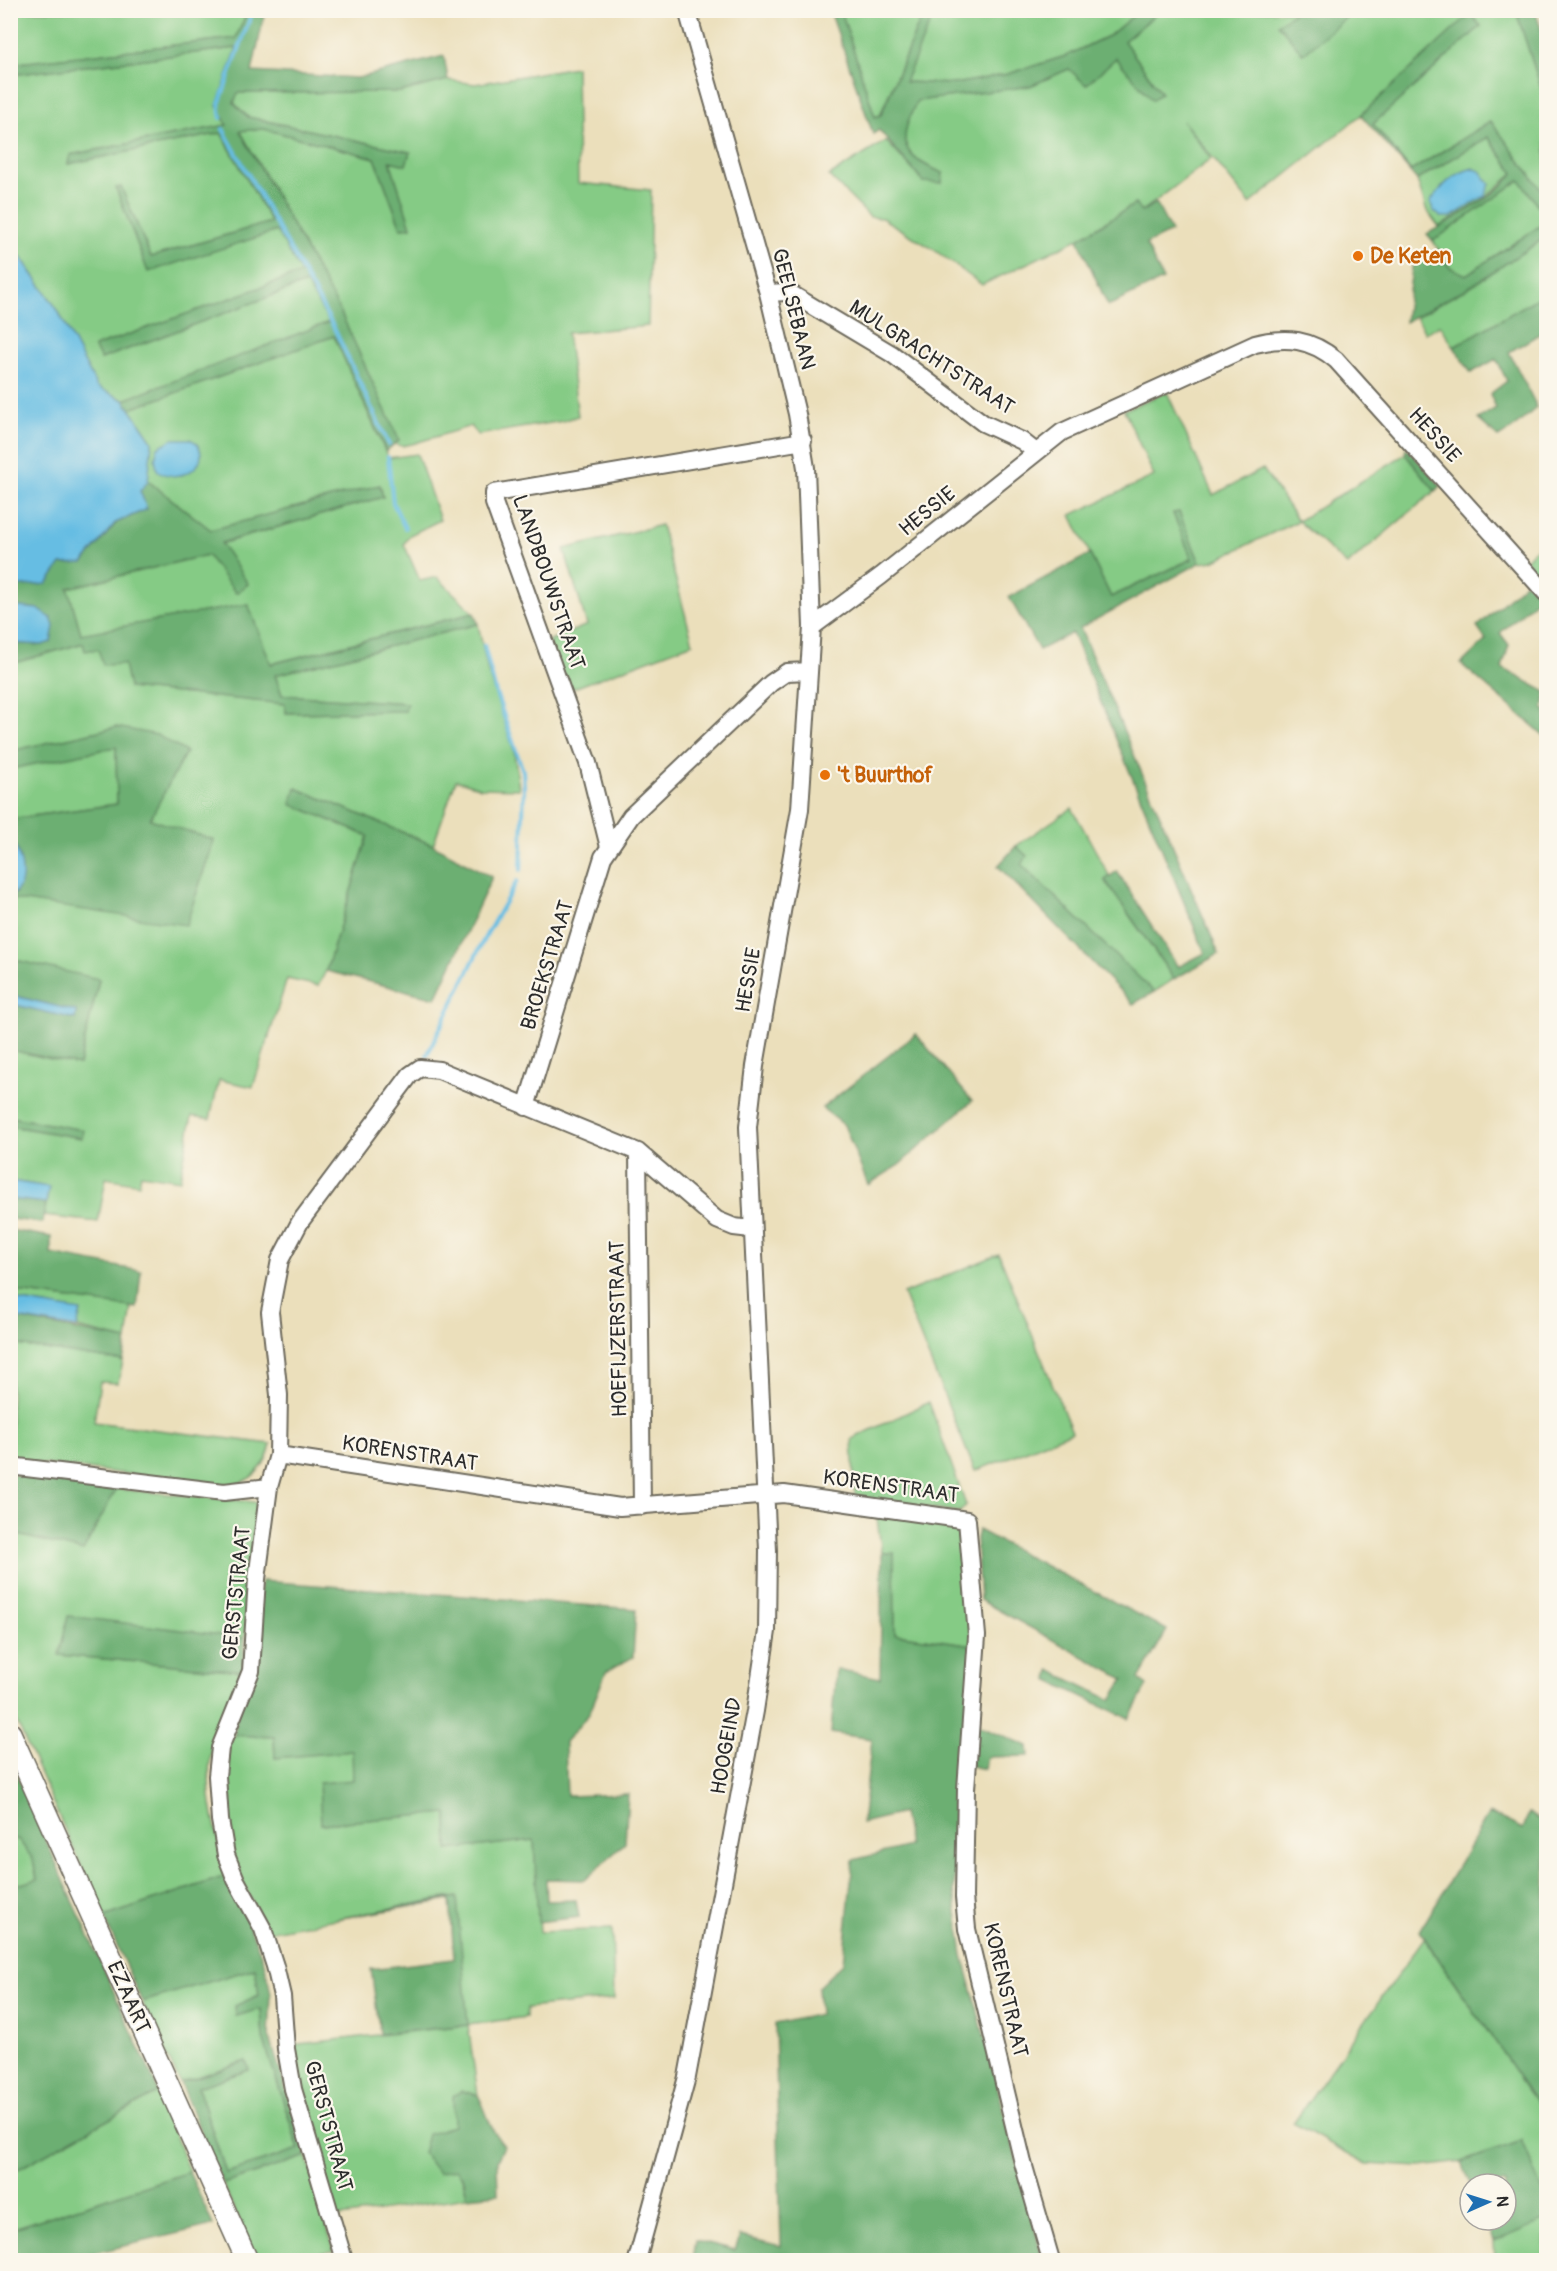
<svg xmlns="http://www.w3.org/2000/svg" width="1557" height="2271" viewBox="0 0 1557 2271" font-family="Pangolin,sans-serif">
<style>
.green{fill:#85cb85;stroke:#587b58;stroke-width:1.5}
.forest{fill:#6caf72;stroke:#4c6d4e;stroke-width:1.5}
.water{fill:#66bde3;stroke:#487487;stroke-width:1.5}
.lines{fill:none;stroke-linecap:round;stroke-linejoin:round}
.stream{stroke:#66bde3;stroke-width:4}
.minor-casing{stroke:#6e6a5d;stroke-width:20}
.major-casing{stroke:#6e6a5d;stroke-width:24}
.minor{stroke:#fff;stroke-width:16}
.major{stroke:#fff;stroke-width:21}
.rail{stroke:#2b2b2b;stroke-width:4;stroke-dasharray:9 4.5;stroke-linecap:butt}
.food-dot{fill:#e8710a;stroke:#fbf7ec;stroke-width:2}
.labels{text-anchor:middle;stroke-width:4.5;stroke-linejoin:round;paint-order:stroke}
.food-label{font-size:21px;font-weight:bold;fill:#c56008;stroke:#fbf7ec;text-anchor:start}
.street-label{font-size:21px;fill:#2b2b2b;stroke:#fbf7ec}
</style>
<rect width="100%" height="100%" fill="#fbf7ec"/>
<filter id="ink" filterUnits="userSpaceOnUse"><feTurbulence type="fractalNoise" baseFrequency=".0167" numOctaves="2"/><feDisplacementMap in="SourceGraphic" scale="12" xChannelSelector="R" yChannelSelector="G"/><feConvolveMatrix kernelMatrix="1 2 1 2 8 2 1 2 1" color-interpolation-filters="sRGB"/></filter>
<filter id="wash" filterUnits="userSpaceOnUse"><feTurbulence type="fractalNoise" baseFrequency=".008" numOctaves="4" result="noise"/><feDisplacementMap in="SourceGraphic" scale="24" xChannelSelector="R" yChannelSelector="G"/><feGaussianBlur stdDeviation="1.35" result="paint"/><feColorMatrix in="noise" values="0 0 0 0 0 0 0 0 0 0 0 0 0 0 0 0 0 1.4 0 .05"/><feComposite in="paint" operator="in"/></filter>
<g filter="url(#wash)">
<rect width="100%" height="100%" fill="#ebdfbb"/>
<path class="green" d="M10 11H248L236 38 11 64Z
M841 11H924L880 115 875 117Z
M935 11H1139L1110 35 1066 56 1008 74 955 84 904 82Z
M1160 11H1516L1546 103V196L1490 121 1411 171 1373 124 1481 26 1470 15 1361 115 1250 204 1183 121 1211 159 1141 212 1135 204 1078 239 982 285 933 249 882 218 870 217 829 176 886 141 924 182 943 173C899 155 898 142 916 101L1030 86 1069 68 1116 58 1153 100 1161 92 1123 40Z
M237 48 217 106 228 125 70 155 68 164 221 133 271 222 151 257 121 187 116 188 148 271 277 231 301 273 95 347 101 359 306 283 330 322 124 400 97 387 57 309 11 243 10 75Z
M576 67 578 183 651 190 648 326 567 333 578 416 563 421 478 435 471 426 412 444 402 446 394 444 399 441 340 311 240 130 264 129 375 158 401 228 411 227 390 161 410 152 248 117 234 103 237 93 400 92 448 80 475 84Z
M1488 137 1514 173 1480 202 1439 227 1426 209 1417 180Z
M1520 180 1546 217V222L1466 275 1449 267 1433 241Z
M1546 237V293L1454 347 1440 325 1425 333 1416 317 1473 285Z
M334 336 388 458 417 454 440 520 410 535 404 544 420 581 437 577 474 613 270 664 248 604 81 634 68 588 208 555 236 593 248 584 220 544 383 497 380 485 211 530 148 481 152 441 130 409Z
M1167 392 1213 495 1263 469 1298 521 1405 454 1435 491 1347 565 1298 521 1213 561 1200 563 1179 512 1173 513 1192 559 1111 597 1071 515 1154 476 1124 410Z
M661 525 693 643 566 691 548 641 587 625 564 549Z
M1546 537V584L1525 560Z
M478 624 488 672 514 751 519 789 481 788 456 780 433 845 296 788 291 804 368 836 326 971 318 986 287 979 253 1087 219 1080 210 1119 192 1116 180 1180 141 1174 139 1184 106 1178 98 1222 44 1216 49 1187 11 1181V1126L82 1138V1130L11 1117V1050L79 1065 99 980 11 959V899L186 924 214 841 150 819 186 752 116 727 11 751V664L84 643 124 663 130 688 285 704 286 713 405 711 406 703 282 695 275 675Z
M116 746 117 804 11 819 10 769Z
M1072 808 1110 877 1105 881 1174 979 1154 992 1021 865 1016 846Z
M999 1254 1072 1432 975 1471 903 1294Z
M10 1291 132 1307 127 1340 77 1328 80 1311 11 1299Z
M18 1345 123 1361 118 1383 100 1382 94 1422 271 1444C266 1468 252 1482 228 1486L11 1460V1349Z
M929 1402 966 1505 960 1512 855 1499 852 1439Z
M116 1489 254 1502 262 1507 245 1638 59 1655 243 1671C233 1695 216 1728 211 1753 204 1795 217 1835 229 1875L104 1917 11 1709 10 1533 83 1551Z
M876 1512 947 1521 962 1533 974 1645 895 1634 894 1553H882Z
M234 1735 274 1737 275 1758 353 1751V1780L321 1824 447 1813 448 1850 534 1840 540 1932 612 1929 614 1999 527 2008 526 2017 468 2025 478 2095 461 2091 455 2126 442 2129C450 2151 464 2175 467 2197L336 2218 290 2045 468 2025 450 1897 268 1932 237 1871 224 1819 226 1746Z
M18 1839 33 1859 37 1880 21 1884 11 1883 10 1840Z
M1424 1938 1546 2117V2198L1522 2141 1462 2162 1420 2167 1367 2164 1293 2123Z
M255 1968 259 1995 235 2006 237 2016 261 2008 263 2038 299 2150 226 2173 198 2087 249 2070 246 2061 180 2083 142 2002Z
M159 2092 189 2172 11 2229V2173Z
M307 2156 334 2251 256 2260 223 2184Z
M1546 2220V2260H1495L1494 2242Z"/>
<path class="forest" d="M248 10 265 11 252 72 358 78 444 56 448 80 400 92 238 93 234 103 248 117 410 152 406 165 390 161 411 227 401 228 375 158 264 129 240 131 340 311 399 440 386 451 334 336 130 409 124 400 329 322 306 283 101 359 94 347 301 273 277 231 148 272 116 188 121 187 151 257 271 222 221 133 68 164 70 155 227 125 217 106 237 48 11 75 10 64 236 38Z
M830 11H841L875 117 881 115 924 11H935L905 82 955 84 1008 74 1066 56 1110 35 1139 11H1160L1124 41 1161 93 1152 100 1116 58 1086 85 1069 69 1030 86 917 101C897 142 900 156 943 173L942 183 924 182 879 130 873 134Z
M1296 11V10L1354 11 1303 54 1278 24Z
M1516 11H1535L1546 43V103Z
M1470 14 1481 26 1373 124 1411 171 1491 121 1546 196V217L1520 180 1433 241 1427 234C1456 217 1493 199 1514 173L1488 137 1417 180 1361 115Z
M1156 203 1171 232 1146 244 1163 280 1108 306 1078 239 1135 204 1141 212Z
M1546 222V237L1473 285 1405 322 1413 261 1438 251 1449 267 1466 275Z
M1546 293V330L1509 352 1537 407 1511 430 1498 437 1478 419 1496 408 1490 394 1507 381 1496 359 1471 373 1454 347Z
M1406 448 1441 486 1435 491 1405 454Z
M148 481 211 530 380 485 383 497 221 543 248 584 236 593 207 555 68 588 81 634 248 604 271 664 474 613 478 624 275 675 282 695 407 703 405 711 286 713 285 704 129 688 124 664 103 665 98 649 85 651 83 643 11 664V643L42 645 51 642 38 609 11 606 10 588 61 564 83 563 116 523 147 509 140 491Z
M1179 512 1200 563 1080 628 1219 954 1174 979 1105 880 1117 871 1178 967 1205 953 1072 633 1039 650 1009 597 1090 554 1111 597 1192 559 1173 513Z
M1526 582 1540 597 1500 633 1509 645 1502 668 1546 692 1543 709 1546 710V737L1461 664 1486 640 1477 627Z
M116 727 157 735 186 752 150 819 214 840 186 925 11 899C14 894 20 888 21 882 24 869 19 848 11 839V819L117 804 116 747 11 769V751Z
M296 788 433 845 492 877 436 998 326 971 368 836 291 804Z
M1016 846 1027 856 1022 865 1154 992 1133 1004 998 866Z
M11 959 99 979 79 1065 11 1050V1004L75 1019 76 1011 11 995Z
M916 1034 972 1101 899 1165 868 1185 844 1125 822 1108Z
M11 1117 83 1130 82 1138 11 1126Z
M10 1199 46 1203 42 1223 11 1219Z
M10 1230 51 1237V1254L141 1271 137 1308 11 1291Z
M11 1317 127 1340 123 1361 18 1345 11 1349Z
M10 1474 116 1489 83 1551 11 1533Z
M978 1530 1167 1630 1139 1679 1147 1685 1129 1719 1048 1680 1050 1670 1111 1700 1124 1679 980 1600 976 1538Z
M882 1553H894L895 1634 974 1645V1723L1028 1746 1029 1756 987 1757 985 1769 962 1764 954 1891 963 1955 1043 2260H693L696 2240 735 2250 740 2236 781 2246 775 2024 820 2014 818 1987 843 1963 853 1860 909 1846 903 1813 862 1823 872 1739 831 1733 836 1669 880 1678Z
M261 1581 636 1609 633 1657 606 1672 589 1714 565 1742 567 1796 628 1794 625 1843 585 1880 546 1879 547 1901 576 1900 579 1917 538 1922 534 1840 448 1850 447 1813 321 1824 319 1783 353 1780 352 1751 275 1758 274 1737 234 1735Z
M68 1616 245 1638 243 1671 59 1655Z
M11 1763 159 2092 11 2173V1883L21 1884 37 1879 33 1859 18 1839 11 1840Z
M1489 1813 1523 1829 1529 1813 1546 1824V2117L1420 1931Z
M229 1875 265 1965 271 1994 269 2036 307 2156 223 2184 180 2083 246 2061 249 2070 198 2087 226 2173 299 2149 263 2038 261 2009 236 2016 235 2006 259 1995 255 1968 142 2002 104 1917Z
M457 1897 468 2025 380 2034 371 1969 454 1959 450 1900 336 1919Z
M461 2091 478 2095C488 2113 489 2129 504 2146L497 2161 498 2194 467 2197 464 2179 456 2169 438 2173 423 2153 428 2134 454 2126 453 2096Z
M1522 2141 1546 2198V2220L1494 2242 1486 2220H1506V2184H1471L1462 2162Z
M189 2172 213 2225 86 2255V2260H11V2229Z"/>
<path class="water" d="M1473 168 1480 171 1490 184 1485 196 1451 217H1441L1434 211 1430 202C1443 185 1452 174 1473 168Z
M11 243 57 309 97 387 124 400 152 441 148 481 140 491 147 509 115 523 83 563 61 564 47 584 11 587Z
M173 439H190L197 443C213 468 175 485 157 470L155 458 158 447Z
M10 606 38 609 51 618 54 626 51 642 42 645 11 643Z
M10 839C19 848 26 874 20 886 18 890 13 894 11 898Z
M11 995 76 1011 75 1019 11 1004Z
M11 1181 49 1187 46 1203 11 1199Z
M10 1299 81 1311 77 1328 11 1317Z"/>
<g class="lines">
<path class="stream" d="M221 118 219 104 253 10
M223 129 333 326 389 445
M388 457 393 503 405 528
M484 645 496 693 523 771 524 788 521 870
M427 1055 484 939 517 881"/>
</g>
</g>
<g filter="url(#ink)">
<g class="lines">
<g class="minor-casing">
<path id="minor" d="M768 293 787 292 795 296 892 354 983 423 1022 441 1036 452
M812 627 881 576 1062 432 1255 344C1287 336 1311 339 1336 360L1546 593
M609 847 588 763 494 503V493L803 441
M526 1107 603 857 631 816 771 683 787 672 808 671
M638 1152 642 1506
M278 1455 620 1507 784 1494 967 1520 977 1636 966 1789 964 1897 967 1929 1023 2163 1051 2260
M10 1466 224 1492 269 1487
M344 2260 293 2089 286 2049 282 1996 275 1966 263 1929 236 1880 226 1855 220 1820 217 1776 220 1748 251 1671 257 1579 269 1487 278 1455 279 1395 270 1312 280 1260 300 1222 410 1075 420 1068 439 1070 638 1152 717 1220 734 1227 751 1229
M637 2260 687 2077 755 1711 767 1631 768 1550 748 1127 755 1066 800 809 812 627 806 468 797 414 768 293 687 10"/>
</g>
<g class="major-casing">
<path id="major" d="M10 1733 247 2260"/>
</g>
<use href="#minor" class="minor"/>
<use href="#major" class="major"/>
<path class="rail" d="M1546 10V12"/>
</g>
</g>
<g class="food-dot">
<circle cx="1358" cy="256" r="6"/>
<circle cx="825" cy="775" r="6"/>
</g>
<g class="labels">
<g class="food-label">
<text x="1370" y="263">De Keten</text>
<text x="837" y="782">'t Buurthof</text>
</g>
<g class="street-label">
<text transform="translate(794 309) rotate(76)" y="7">GEELSEBAAN</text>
<text transform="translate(932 357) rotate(33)" y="7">MULGRACHTSTRAAT</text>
<text transform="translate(1435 435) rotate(48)" y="7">HESSIE</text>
<text transform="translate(927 511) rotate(-39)" y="7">HESSIE</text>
<text transform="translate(549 582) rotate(71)" y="7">LANDBOUWSTRAAT</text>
<text transform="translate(547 965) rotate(-73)" y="7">BROEKSTRAAT</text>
<text transform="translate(748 980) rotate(-80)" y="7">HESSIE</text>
<text transform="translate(618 1329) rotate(-91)" y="7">HOEFIJZERSTRAAT</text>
<text transform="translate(410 1453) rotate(9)" y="7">KORENSTRAAT</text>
<text transform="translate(891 1486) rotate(8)" y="7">KORENSTRAAT</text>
<text transform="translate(236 1593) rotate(-84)" y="7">GERSTSTRAAT</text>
<text transform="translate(726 1746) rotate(-80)" y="7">HOOGEIND</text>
<text transform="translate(1006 1990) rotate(77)" y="7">KORENSTRAAT</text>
<text transform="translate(129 1997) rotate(66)" y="7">EZAART</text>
<text transform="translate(329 2126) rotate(75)" y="7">GERSTSTRAAT</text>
</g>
</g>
<rect width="1557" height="2271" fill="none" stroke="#fbf7ec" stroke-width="36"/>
<g transform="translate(1488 2202) rotate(87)"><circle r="28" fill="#fbf7ec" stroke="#a8a59f" stroke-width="1.5"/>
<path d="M0-4.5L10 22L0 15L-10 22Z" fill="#1f6fb2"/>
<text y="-9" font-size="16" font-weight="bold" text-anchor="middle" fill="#2b2b2b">N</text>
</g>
</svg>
